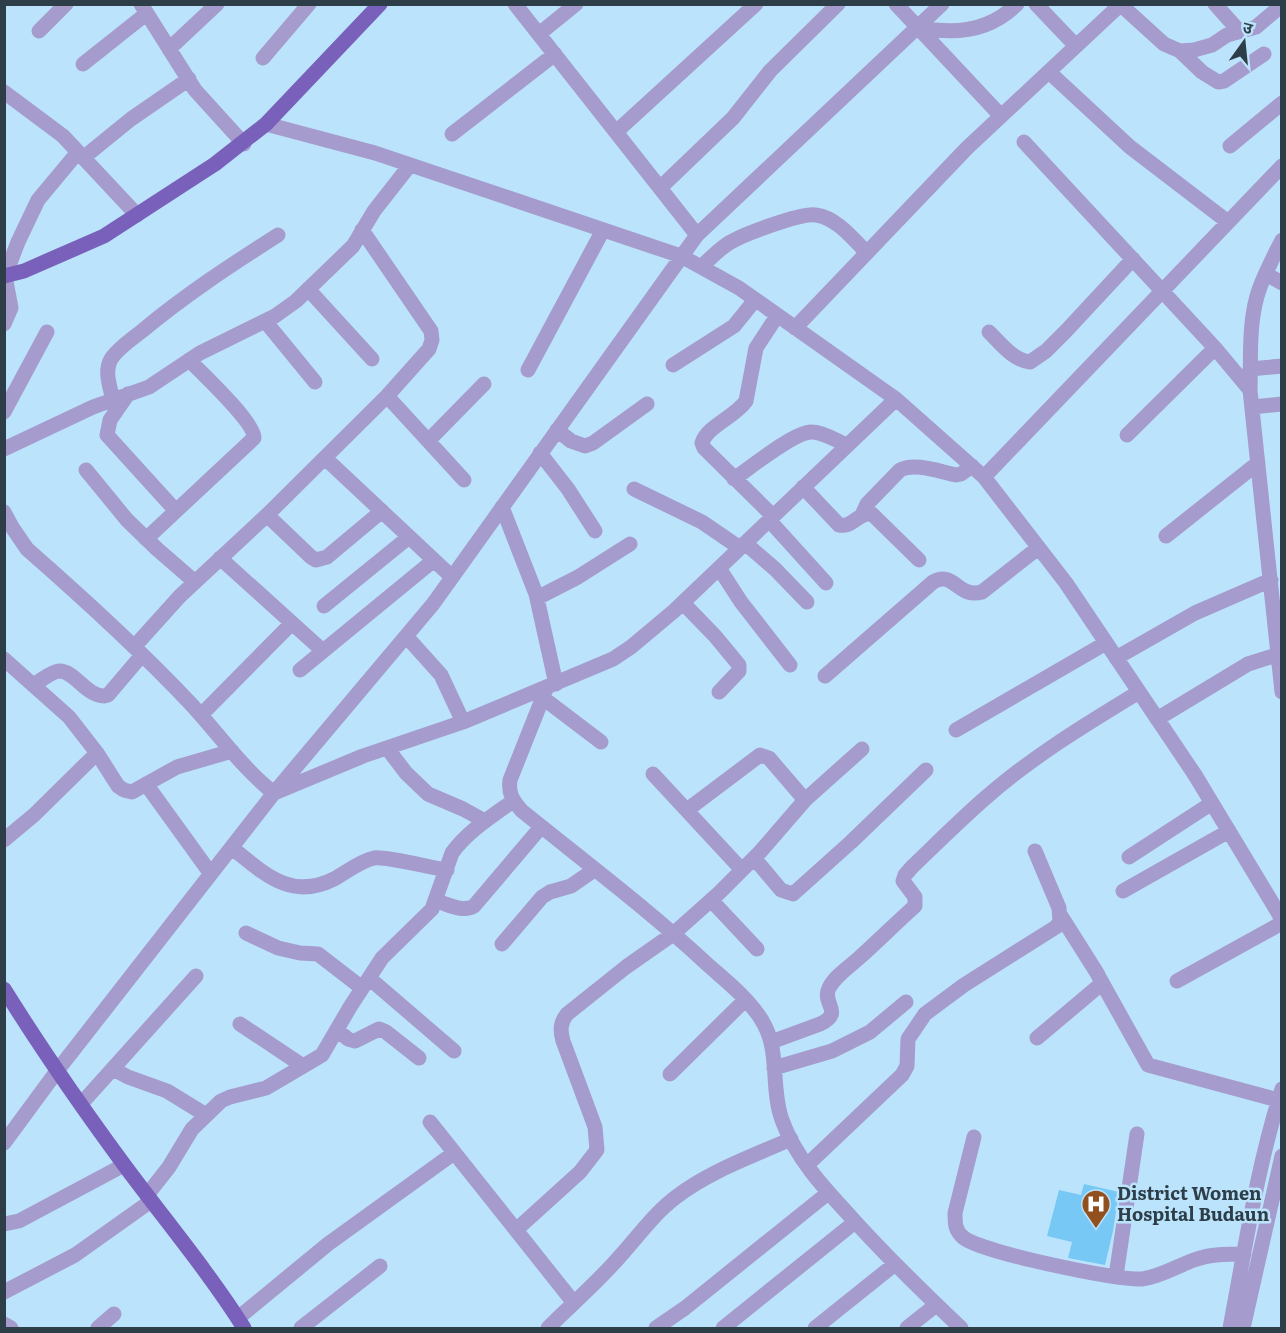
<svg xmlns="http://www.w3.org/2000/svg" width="1286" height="1333" viewBox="0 0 1286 1333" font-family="Literata,'Noto Sans Devanagari',serif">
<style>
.building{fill:#77c8f5}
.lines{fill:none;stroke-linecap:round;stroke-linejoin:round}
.minor{stroke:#a69bcd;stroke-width:15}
.major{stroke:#7960bb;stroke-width:15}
.labels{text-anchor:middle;stroke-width:5;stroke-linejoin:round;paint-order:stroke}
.poi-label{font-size:18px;font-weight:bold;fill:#2e3e48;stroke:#bbe4fc;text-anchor:start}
</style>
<rect width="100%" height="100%" fill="#bbe4fc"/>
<path class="building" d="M1084 1184 1119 1192 1113 1231 1105 1265 1068 1258 1072 1242 1047 1236 1059 1190 1081 1195Z"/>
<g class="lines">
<path class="minor" d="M141 4 195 90 244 144
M515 4 697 235
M896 4 1001 116
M1036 4 1076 46
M1215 4 1239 31
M1121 5 1164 44 1180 51 1194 50 1212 45 1227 35 1256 27 1282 5
M918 27C954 35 990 31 1017 4
M39 31 66 4
M539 34 576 4
M169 49 217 4
M1180 51 1202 72 1218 82 1224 81 1264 54
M263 58 309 4
M83 64 146 14
M1049 72 1130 147 1228 222
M4 92 63 136 137 215
M266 124 375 153 681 256 739 288 896 399 984 477 1066 583 1195 775 1282 919
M616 132 756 4
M452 134 555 54
M1024 142 1215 348 1250 390
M1230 146 1282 103
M83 158 131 119 189 79
M660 188 733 118 770 71 838 4
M1282 240C1274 256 1266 271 1260 287 1248 319 1251 357 1250 390L1282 692
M701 267C710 259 719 249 729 243 742 235 802 212 816 215 837 218 853 239 867 253
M1266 274 1282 283
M308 289 372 359
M265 321 315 382
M4 324 11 308 5 276 18 242 38 200 78 152
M795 328 967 148 1121 4
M989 332C1001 344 1013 360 1030 362L1046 351 1066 331 1133 259
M673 365 734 326 755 300
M1250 369 1282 366
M528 370 603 230
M128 394 110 420 107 435 176 511
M387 396 464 480
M113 400C110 387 104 371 111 359 118 348 132 339 142 331 185 295 231 265 278 235
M1252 407 1282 404
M4 412 47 332
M557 430 571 441 585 446 593 443 647 404
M1127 435 1215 348
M429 440 484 384
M4 449 93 407 149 387 200 353 275 316 296 301 353 246 374 211 410 165
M540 453 568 489 595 531
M325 458 452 577
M86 470 127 520 157 549 195 582
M984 477 1282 166
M734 479C750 468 795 431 812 432 823 432 837 441 847 445
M803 487 839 525C853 528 858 512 872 514L919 560
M634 489 702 522 740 548
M502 507 536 594 556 684
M4 512 12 527 27 549C83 598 139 649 190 703 218 733 242 768 274 793L363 756 463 722 613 659 631 647 674 611 896 399
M267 515 311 557 316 560 327 557 382 511
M862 515 867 504 900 470C915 462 940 472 956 475L961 474 972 466
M773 516 704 448 702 443C707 426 735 417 746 401L756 348 777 316
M769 520 826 583
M1166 536 1258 463
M146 539 254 438C255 423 203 374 189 360
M745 543 775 569 807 602
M220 558 323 651
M719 568 741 602 790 665
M537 598 578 577 630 544
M683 603 715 636 739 665V671L719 692
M324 606 409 537
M406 636 441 675 463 722
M134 647 180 596 267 515 387 396 429 349 432 340 431 331 362 230
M1116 658 1195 613 1271 580
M4 659 69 717 97 753 118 786 124 790 132 792 177 767 232 751
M300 670 434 560
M825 676 933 582C954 570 958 599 982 592L1038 548
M33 685C41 681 50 672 59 671 74 670 86 696 104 696L108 695 142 655
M547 687 510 780C508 794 513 801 522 811 584 861 649 910 707 964 726 981 748 998 761 1019 781 1049 770 1087 782 1120 795 1157 824 1188 850 1216 885 1255 923 1292 961 1328
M543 698 601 742
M201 715 292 623
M1157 719 1248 664 1279 654
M956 730 1106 643
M387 748 406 773 428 794 463 809 485 821
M653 774 742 870
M146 784 211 874
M687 810 760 755 769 758 805 800
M4 840 34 815 97 753
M232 848C264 873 290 901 334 879 347 872 360 861 374 858 386 856 432 868 447 870
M1129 857 1212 803
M754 858 781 890 793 894 851 842 926 770
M1123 891 1229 831
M711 900 757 949
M436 901C448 904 463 913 474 906L541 827
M246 933 278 948 300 953 318 954 362 988
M502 944 542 897 550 892 571 886 594 870
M369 978 454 1051
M1100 979 1148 1065 1278 1100
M1177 981 1282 923
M240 1024 303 1066
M337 1030 348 1039 355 1041 379 1029 386 1032 419 1058
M1037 1038 1100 985V979L1097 973 1061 916
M771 1042 820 1024C845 1012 821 1004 829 988 835 976 849 967 859 958 878 941 896 923 915 906V897L903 881 905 875 912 867C935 845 958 822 983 800 1030 758 1085 725 1139 692
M774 1068 832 1051 870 1032 906 1002
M113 1069 128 1077 167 1091 206 1115
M670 1074 745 1000
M81 1104 196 976
M430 1122 574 1303
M974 1137 955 1213C955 1224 955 1231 964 1238 982 1252 1118 1281 1142 1279 1160 1277 1177 1266 1194 1260 1210 1254 1227 1254 1244 1254
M4 1143 57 1071 274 793 433 604 697 235 942 4
M807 1165 902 1075 907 1066 908 1039 925 1014 964 985 1056 927 1060 922 1059 908 1035 851
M147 1195 169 1167 192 1129 221 1101 230 1097 266 1088 322 1055 350 1007 382 958 432 909 452 853C468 831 491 817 513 801
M4 1224 19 1221 124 1165
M516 1230 580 1172 597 1150 595 1127 563 1041C560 1030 560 1023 567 1014L626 967 673 934 719 893 760 852 805 800 862 749
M1116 1276 1137 1134
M4 1292 75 1255 151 1201
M238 1318 328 1244 454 1153
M4 1324 11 1328
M98 1328 114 1314
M301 1328 380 1266
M548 1328C569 1307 593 1286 613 1264 634 1242 652 1215 676 1197 710 1171 753 1156 791 1139
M656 1328 685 1308 828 1193
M723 1328 855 1222
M815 1328 895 1264
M907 1328 936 1305
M1230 1328C1245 1249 1257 1167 1282 1089
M1243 1328 1282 1156"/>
<path class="major" d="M4 276 24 271 104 236 215 164 266 124 380 4
M4 989C42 1050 83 1109 125 1166 165 1220 208 1271 244 1328"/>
</g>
<defs>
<g id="hospital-pin" transform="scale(1.5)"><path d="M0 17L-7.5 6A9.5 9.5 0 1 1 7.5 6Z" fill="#91501d" stroke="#bbe4fc"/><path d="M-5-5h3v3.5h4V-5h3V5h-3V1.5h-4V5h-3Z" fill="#fff"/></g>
</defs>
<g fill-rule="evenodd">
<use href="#hospital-pin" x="1096" y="1204"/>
</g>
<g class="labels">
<g class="poi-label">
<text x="1117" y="1200">District Women<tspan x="1117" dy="21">Hospital Budaun</tspan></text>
</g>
</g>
<rect width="1286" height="1333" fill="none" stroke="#2e3e48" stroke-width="12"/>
<g transform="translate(1244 42) rotate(15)" stroke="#bbe4fc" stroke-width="4.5" paint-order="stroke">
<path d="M0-4.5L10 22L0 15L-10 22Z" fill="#2e3e48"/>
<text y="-9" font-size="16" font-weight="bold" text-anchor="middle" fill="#2e3e48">उ</text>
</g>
</svg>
